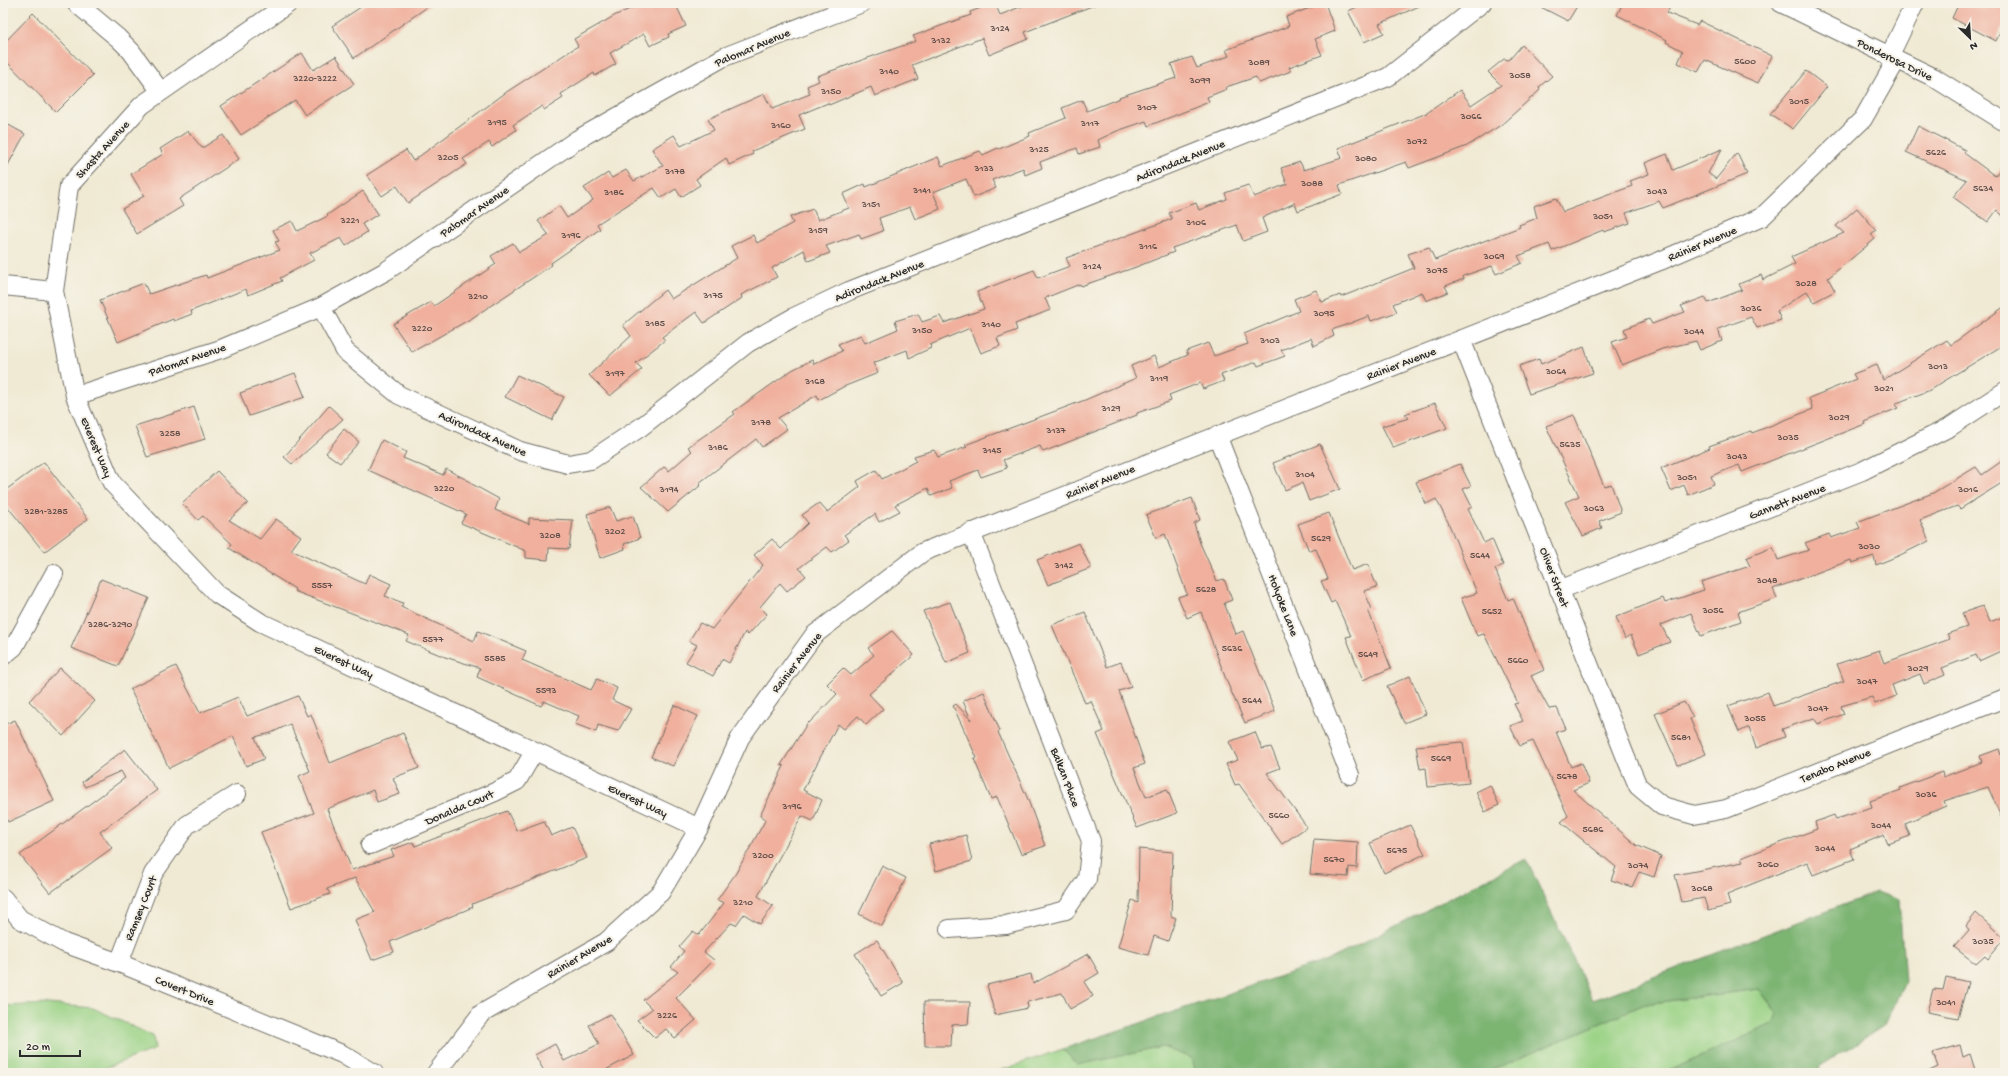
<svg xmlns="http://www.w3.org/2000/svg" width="2008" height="1076" viewBox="0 0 2008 1076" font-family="'Gochi Hand',sans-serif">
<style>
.green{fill:#9ad285;stroke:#627e58}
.forest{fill:#7bb472;stroke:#53704e}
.building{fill:#f0b09d}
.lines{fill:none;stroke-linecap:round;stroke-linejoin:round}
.street-casing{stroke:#706e66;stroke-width:20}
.street{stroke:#fff;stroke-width:18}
.labels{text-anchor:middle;stroke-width:4;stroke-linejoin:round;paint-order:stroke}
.number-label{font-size:10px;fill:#5c4c48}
.street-label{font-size:12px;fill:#2b2b2b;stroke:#f7f3e8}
</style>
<rect width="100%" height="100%" fill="#f7f3e8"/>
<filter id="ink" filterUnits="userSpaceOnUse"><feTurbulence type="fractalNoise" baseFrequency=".025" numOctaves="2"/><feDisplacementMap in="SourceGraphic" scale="8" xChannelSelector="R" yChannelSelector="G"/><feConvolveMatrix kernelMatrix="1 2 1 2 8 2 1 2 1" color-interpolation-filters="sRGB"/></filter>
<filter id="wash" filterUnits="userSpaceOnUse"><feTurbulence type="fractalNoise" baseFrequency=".012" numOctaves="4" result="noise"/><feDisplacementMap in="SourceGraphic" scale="16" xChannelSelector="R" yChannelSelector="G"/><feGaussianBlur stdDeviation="0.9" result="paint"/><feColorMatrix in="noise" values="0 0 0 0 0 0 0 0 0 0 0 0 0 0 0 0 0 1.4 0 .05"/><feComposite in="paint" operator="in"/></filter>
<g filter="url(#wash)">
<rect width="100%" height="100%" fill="#f0ead4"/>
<path class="green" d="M1759 989 1777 1013 1774 1024 1664 1073H1485L1645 1004Z
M48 1004 93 1008 153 1036 155 1049 92 1073H3V1006Z
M1163 1047 1191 1058 1195 1073H993L1063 1049 1077 1065Z"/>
<path class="forest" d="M1526 859 1593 1000 1877 892 1899 900 1905 981 1885 1025 1819 1067 1822 1073H1664L1773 1024 1777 1013 1759 989 1645 1004 1485 1073H1195L1191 1058 1163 1047 1077 1065 1063 1049 1331 959Z"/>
<g id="blocks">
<path class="building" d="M367 3H433L354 58 332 26Z
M643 3H675L686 26 668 34 669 37 650 46 644 34 610 53 616 64 595 76 594 73 561 94 563 98 544 110 542 106 513 125 516 130 492 147 489 142 463 159 467 164 408 203 397 186 382 196 367 175 406 150 413 161 508 91 578 46 574 39 614 16Z
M994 3H995L1000 15 1030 3 1097 4 1025 32 1028 39 989 55 982 38 912 65 918 79 875 96 871 87 829 105 828 103 799 115 805 129 752 151 753 154 729 165 726 158 696 179 700 185 681 197 676 189 661 198 654 188 597 224 600 229 551 263 552 265 472 318 412 352 393 324 431 302 434 306 496 264 491 256 513 243 519 252 549 235 538 221 559 206 567 218 593 200 584 188 608 173 612 178 626 170 634 181 663 166 652 149 674 135 681 146 714 130 708 119 764 94 772 109 810 94 807 86 819 81 817 76 916 41 913 36 971 15 970 12Z
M1323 3H1325L1335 31 1315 39 1322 55 1289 67 1291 71 1259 83 1256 77 1226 87 1227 89 1207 97 1209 102 1148 126 1146 121 1117 131 1098 140 1100 147 1079 154 1077 148 1040 162 1042 168 1025 175 1023 168 992 180 996 188 974 197 966 179 933 192 940 209 915 219 910 207 879 218 883 231 861 239 859 234 826 246 830 253 808 261 804 250 772 268 777 277 741 295 742 298 704 323 696 312 662 337 665 340 636 363 642 369 610 396 589 375 631 336 623 325 665 290 671 299 737 258 731 246 753 235 757 243 793 223 790 217 813 209 818 220 849 208 843 194 865 184 866 187 938 157 942 166 980 151 983 155 998 148 999 149 1030 136 1029 133 1066 118 1062 108 1082 100 1087 111 1120 98 1119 97 1176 78 1171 64 1192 57 1197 68 1229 56 1226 50 1289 26 1286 17Z
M1366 3H1426L1379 24 1384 33 1364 42 1348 11Z
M1533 3H1579L1568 21Z
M1623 3H1672L1667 13 1697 25 1700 21 1772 56 1758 83 1705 60 1698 72 1678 63 1683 51 1666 42 1667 40 1617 15Z
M1959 3H2005V21L1996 41 1952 18Z
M33 13 93 75 56 112 3 58V44Z
M1522 45 1552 76 1539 87 1540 90 1501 125 1467 146 1409 168 1406 162 1339 185 1342 194 1298 211 1295 203 1262 218 1267 232 1243 241 1237 225 1172 248 1174 252 1136 267 1081 286 1080 284 1045 298 1050 310 1015 324 1017 330 997 338 1000 346 981 353 970 328 930 345 931 348 909 358 907 350 873 363 878 373 843 387 819 400 817 395 778 418 787 429 762 447 756 439 699 483 701 485 668 512 641 487 664 467 669 471 692 451 688 447 735 414 733 412 792 370 812 360 814 364 842 351 838 344 861 335 865 343 898 329 895 321 918 314 922 322 940 316 944 323 984 309 977 292 1034 270 1038 278 1070 266 1066 258 1172 219 1169 213 1196 203 1199 210 1227 199 1225 193 1248 185 1254 197 1287 184 1281 168 1300 162 1304 170 1342 158 1338 148 1427 113 1460 90 1471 105 1501 85 1488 72 1504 59 1509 60Z
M302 53 313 70 336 56 354 84 305 115 295 100 241 135 221 106Z
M1806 71 1827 87 1793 129 1770 114Z
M3 122 25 134 3 174Z
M1918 126 1965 150 1964 153 1995 176 2005 162V218L1997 210 1988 222 1953 197 1967 180 1906 152Z
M188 131 202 148 223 135 239 159 179 199 183 206 137 234 122 209 144 196 131 174 163 154 160 149Z
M1722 149 1708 173 1716 179 1737 153 1747 174 1663 208 1659 201 1626 213 1630 223 1604 232 1603 230 1552 251 1549 244 1518 256 1522 263 1496 274 1492 266 1463 276 1464 279 1445 286 1448 292 1426 301 1422 292 1393 304 1397 312 1371 321 1369 316 1332 330 1334 336 1314 346 1311 338 1281 350 1285 356 1258 366 1256 362 1221 375 1224 381 1203 389 1200 383 1169 395 1171 401 1137 413V415L1043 452 1040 446 1003 460 1007 468 981 477 978 470 949 481 952 488 931 496 928 488 895 505 900 511 879 522 875 514 844 535 849 540 832 552 827 547 799 568 806 576 787 591 780 583 760 607 767 614 748 635 745 632 729 663 722 659 713 676 686 662 697 645 689 641 700 623 712 629 763 565 754 555 772 539 781 549 808 523 802 515 819 503 827 512 860 487 857 481 876 470 882 479 916 461 914 456 934 450 938 457 967 447 965 445 1085 400 1136 378 1131 366 1154 356 1159 367 1188 355 1186 351 1208 343 1214 356 1248 344 1244 334 1299 311 1294 299 1316 290 1322 302 1340 295 1341 297 1414 268 1408 254 1429 247 1435 260 1520 227 1519 225 1537 218 1534 206 1556 198 1563 212 1632 186 1630 181 1649 174 1645 163 1667 154 1673 170Z
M363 191 378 214 362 224 367 232 346 246 341 238 310 253 314 260 280 278 282 281 248 295 246 289 191 311 192 314 174 321 173 319 118 342 100 300 144 283 149 294 206 275 207 278 280 250 275 242 279 241 273 230 292 221 297 231 328 216 327 215Z
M1857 208 1876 230 1871 234 1875 239 1828 278 1835 291 1814 302 1807 291 1777 311 1781 320 1757 328 1751 317 1718 329 1722 341 1700 350 1696 341 1662 349 1622 365 1612 342 1627 337 1624 329 1649 319 1652 324 1685 312 1681 306 1705 297 1708 303 1742 290 1739 284 1761 275 1763 280 1795 264 1791 257 1844 233 1836 226Z
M2005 306V344L1928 391 1894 404 1898 408 1864 422 1865 424 1742 472 1739 465 1711 476 1714 484 1688 495 1684 485 1671 491 1661 468 1710 448 1709 446 1751 431 1752 433 1813 409 1809 398 1856 379 1853 374 1877 365 1883 380 1947 340 1951 345Z
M1584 347 1593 373 1529 394 1519 366 1539 359 1541 364Z
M295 373 305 397 249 416 240 393Z
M517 375 564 397 552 420 505 397Z
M1435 403 1447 428 1393 448 1382 426 1409 418 1405 414Z
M329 406 343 419 292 464 284 457Z
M194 407 205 439 147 457 135 426Z
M1574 415 1604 486 1611 484 1621 512 1599 521 1602 528 1583 536 1565 502 1579 496 1546 426Z
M344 429 359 442 340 463 326 453Z
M382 440 406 452 403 458 443 475 446 469 471 482 470 483 499 499 495 510 529 524V518L573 520 569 549 549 548 548 560 526 558V551L461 523 466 514 368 470Z
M1320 444 1340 489 1309 501 1302 483 1285 490 1273 463Z
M2005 459V481L1960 509 1957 506 1920 520 1929 541 1898 556 1876 565 1874 556 1852 563 1851 560 1773 589 1777 598 1738 612 1741 621 1701 636 1691 613 1661 625 1670 642 1639 654 1631 635 1625 639 1616 617 1663 598 1665 603 1704 590 1701 582 1750 566 1746 558 1773 547 1778 560 1809 550 1805 543 1829 534 1831 538 1860 528 1857 522 1933 493 1976 467 1982 475Z
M44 462 88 519 44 552 3 501V492Z
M1460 464 1471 486 1463 489 1472 507 1468 509 1484 543 1492 539 1503 565 1495 569 1508 600 1513 598 1544 670 1531 676 1549 709 1557 708 1566 729 1556 732 1571 767 1581 763 1589 783 1573 790 1636 845 1661 856 1654 877 1639 872 1632 887 1611 880 1616 867 1561 822 1568 816 1533 741 1520 746 1510 726 1523 721 1514 704 1518 703 1484 634 1477 636 1461 598 1477 593 1448 522 1436 499 1426 504 1416 482Z
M217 471 248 503 229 520 260 539 276 519 301 536 291 550 365 584 369 574 391 584 385 596 403 603 401 607 474 641 478 631 526 651 522 660 591 690 597 679 617 688 612 700 631 709 618 731 598 725 596 732 575 724 579 716 544 701 541 706 508 691 477 677 480 668 445 657 406 641 409 635 294 591 295 589 229 548 232 544 203 516 198 520 182 503Z
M1192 498 1200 520 1194 523 1200 543 1217 581 1224 579 1232 600 1224 603 1236 634 1243 631 1275 711 1245 723 1227 682 1201 612 1187 618 1178 597 1187 594 1165 534 1156 538 1146 515Z
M610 507 616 521 633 516 640 538 624 544 625 549 600 558 587 514Z
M1329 513 1352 570 1368 564 1377 587 1364 591 1372 609 1368 610 1391 668 1363 680 1346 637 1351 636 1335 601 1331 603 1321 581 1328 579 1316 549 1309 551 1298 524Z
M1079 543 1091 568 1048 585 1037 560Z
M101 579 149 598 118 666 71 648Z
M950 602 970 653 946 663 923 611Z
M1983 606 1990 622 2005 616V649L1979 661 1976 655 1942 668 1945 675 1924 684 1920 674 1892 685 1896 696 1875 704 1872 697 1841 706 1844 714 1818 724 1814 718 1782 729 1785 737 1756 748 1749 727 1739 732 1728 706 1768 692 1773 706 1844 681 1837 664 1879 650 1884 663 1950 639 1947 634 1967 627 1962 613Z
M1085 612 1107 667 1121 662 1131 687 1119 691 1145 764 1134 768 1146 797 1167 789 1177 813 1137 828 1097 734 1104 731 1091 701 1085 703 1052 625Z
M892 631 914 655 869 694 883 709 866 725 858 716 844 729 838 724 803 790 822 800 813 821 802 816 758 896 773 906 760 924 744 914 736 925 731 923 704 952 714 960 676 998 696 1020 675 1038 666 1029 655 1038 637 1020 652 1009 643 1000 678 972 671 967 684 951 679 947 693 931 699 935 724 903 717 900 736 873 766 819 760 816 784 766 781 765 808 722 809 723 837 694 827 684 843 668 851 675 874 655 868 648Z
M176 666 200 713 238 697 247 716 298 696 307 716 311 714 330 763 403 733 419 768 393 778 400 794 377 802 373 790 327 809 352 870 394 856 391 850 413 842 415 846 507 811 517 831 544 821 551 836 572 827 587 858 472 904 473 907 390 942 394 952 372 960 355 920 375 912 355 878 327 889 330 894 291 908 261 832 314 813 299 776 310 771 290 724 271 733 255 737 264 759 246 766 233 736 169 768 130 689Z
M60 668 95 701 63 736 29 701Z
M1410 676 1426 714 1404 723 1387 686Z
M984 692 1000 731 998 732 1027 797 1045 846 1021 854 997 797 991 799 974 759 977 758 953 706 956 704 971 720 963 701Z
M1684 702 1693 717 1690 719 1706 754 1678 765 1655 714Z
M674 705 698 716 673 766 651 757Z
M15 720 54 801 8 822 3 812V725Z
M1255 732 1262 749 1271 747 1280 768 1267 773 1307 827 1282 844 1239 784 1235 785 1226 764 1238 760 1229 742Z
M1463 742 1469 783 1428 787 1426 768 1420 769 1416 746Z
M125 749 157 790 100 832 112 848 50 893 20 855 125 778 121 771 85 787 82 782Z
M1999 749 2001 755 2005 752V826L1988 787 1944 801 1946 806 1905 823 1910 836 1888 844 1884 835 1850 849 1854 859 1813 875 1807 862 1727 894 1730 905 1708 911 1704 898 1682 902 1675 875 1743 862 1741 858 1817 829 1815 822 1834 815 1836 819 1872 808 1870 801 1901 790 1900 788 1942 772 1943 777 1982 762 1980 756Z
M1490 785 1499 805 1485 812 1476 792Z
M1410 825 1425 854 1384 873 1370 843Z
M966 835 972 861 936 871 929 844Z
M1314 839 1358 842 1357 868 1349 867 1348 877 1310 874Z
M1139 849 1173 852 1171 916 1176 918 1168 941 1154 936 1148 955 1118 947 1132 900 1138 903Z
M882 866 906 878 882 926 859 914Z
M1976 913 2005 939 1988 959 1985 956 1976 964 1954 947 1969 930 1966 926Z
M877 940 903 983 881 996 855 954Z
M1088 954 1099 973 1084 982 1093 996 1070 1009 1062 993 1027 1002 1028 1008 995 1015 987 985 1031 974 1033 984Z
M1946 977 1968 982 1958 1018 1927 1012 1933 989 1943 990Z
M924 1002H970L968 1024 952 1025 951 1046H925Z
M610 1014 634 1055 600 1073H540L544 1071 535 1055 555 1044 564 1061 599 1044 589 1025Z
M1960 1045 1963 1057 1970 1054 1976 1073H1925L1938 1067 1933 1053Z"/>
</g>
</g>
<g filter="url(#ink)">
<use href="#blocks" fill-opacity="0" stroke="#706e66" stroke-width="1"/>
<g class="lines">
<g class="street-casing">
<path id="street" d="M76 3 118 38 131 51 161 92
M289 3 142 105 69 186 54 291 75 396 112 483 217 594 260 622 699 828
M1781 3 1933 77 2005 122
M1889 57 1915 3
M3 286 54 291
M321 307 345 351 399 395 520 451 568 464 591 460 641 427 748 343 794 317 849 291 1388 77 1482 3
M1461 339 1626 758 1638 786 1662 806 1694 815 1726 809 2005 698
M75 396 221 349 321 307 386 271 578 139 724 57 862 3
M1217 435 1350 775
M1559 590 1862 471 1950 427 2005 391
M3 656 14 647 54 574
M370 845 495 792 517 781 534 752
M3 898 20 919 64 943 119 963 342 1054 374 1073
M949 929 1006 925 1066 910 1087 879 1091 841 971 532
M119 963 153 874 187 825 237 794
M436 1073 481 1014 606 942 661 892 699 828 740 738 814 635 923 552 1660 261 1762 217 1863 119 1896 61"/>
</g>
<use href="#street" class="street"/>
</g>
</g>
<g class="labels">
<g class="number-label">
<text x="1000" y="31">3124</text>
<text x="941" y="43">3132</text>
<text x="1745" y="64">5600</text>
<text x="1259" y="65">3089</text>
<text x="889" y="74">3140</text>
<text x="1520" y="78">3058</text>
<text x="315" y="81">3220-3222</text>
<text x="1200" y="83">3099</text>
<text x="831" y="94">3150</text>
<text x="1799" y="104">3015</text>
<text x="1147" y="110">3107</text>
<text x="1471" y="119">3066</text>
<text x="497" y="125">3195</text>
<text x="1090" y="126">3117</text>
<text x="781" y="128">3160</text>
<text x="1417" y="144">3072</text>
<text x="1039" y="152">3125</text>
<text x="1936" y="155">5626</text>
<text x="448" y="160">3205</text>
<text x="1366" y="161">3080</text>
<text x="984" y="171">3133</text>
<text x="675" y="174">3178</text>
<text x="1312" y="186">3088</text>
<text x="1983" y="191">5634</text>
<text x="922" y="193">3141</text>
<text x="1657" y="194">3043</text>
<text x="614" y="195">3186</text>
<text x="871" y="207">3151</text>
<text x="1603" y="219">3051</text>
<text x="350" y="223">3221</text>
<text x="1196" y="225">3106</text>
<text x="818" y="233">3159</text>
<text x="571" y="238">3196</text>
<text x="1148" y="249">3116</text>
<text x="1494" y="259">3069</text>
<text x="1092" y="269">3124</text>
<text x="1437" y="273">3075</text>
<text x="1806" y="286">3028</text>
<text x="713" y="298">3175</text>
<text x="478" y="299">3210</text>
<text x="1751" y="311">3036</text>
<text x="1324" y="316">3095</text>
<text x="655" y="326">3185</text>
<text x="991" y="327">3140</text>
<text x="422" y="331">3220</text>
<text x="922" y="333">3150</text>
<text x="1694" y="334">3044</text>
<text x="1270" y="343">3103</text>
<text x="1938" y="369">3013</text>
<text x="1556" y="374">3064</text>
<text x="615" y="376">3197</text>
<text x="1159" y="381">3119</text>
<text x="815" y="384">3168</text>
<text x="1884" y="391">3021</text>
<text x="1111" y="411">3129</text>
<text x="1839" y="420">3029</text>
<text x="761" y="425">3178</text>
<text x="1056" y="433">3137</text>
<text x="170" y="436">3258</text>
<text x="1788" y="440">3035</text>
<text x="1570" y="447">5635</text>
<text x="718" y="450">3186</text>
<text x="992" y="453">3145</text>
<text x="1737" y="459">3043</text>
<text x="1305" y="477">3104</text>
<text x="1687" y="480">3051</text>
<text x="444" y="491">3220</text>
<text x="669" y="492">3194</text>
<text x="1968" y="492">3016</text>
<text x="1594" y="511">3063</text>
<text x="46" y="514">3281-3285</text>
<text x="615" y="534">3202</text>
<text x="550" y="538">3208</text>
<text x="1321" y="541">5629</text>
<text x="1869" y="549">3030</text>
<text x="1480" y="558">5644</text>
<text x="1064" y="568">3142</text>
<text x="1767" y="583">3048</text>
<text x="322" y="588">5557</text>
<text x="1206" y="592">5628</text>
<text x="1713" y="613">3056</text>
<text x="1492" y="614">5652</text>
<text x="110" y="627">3286-3290</text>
<text x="433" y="642">5577</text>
<text x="1232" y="651">5636</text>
<text x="1368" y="657">5649</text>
<text x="495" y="661">5585</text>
<text x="1518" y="663">5660</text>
<text x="1918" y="671">3029</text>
<text x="1867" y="684">3047</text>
<text x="546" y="693">5593</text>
<text x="1252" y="703">5644</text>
<text x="1818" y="711">3047</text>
<text x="1755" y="721">3055</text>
<text x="1681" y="740">5681</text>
<text x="1441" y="761">5669</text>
<text x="1567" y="779">5678</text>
<text x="1926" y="797">3036</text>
<text x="792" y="809">3196</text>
<text x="1279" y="818">5660</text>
<text x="1881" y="828">3044</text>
<text x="1593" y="832">5686</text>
<text x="1825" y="851">3044</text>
<text x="1397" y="853">5675</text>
<text x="763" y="858">3200</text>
<text x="1334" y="862">5670</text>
<text x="1768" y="867">3060</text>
<text x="1638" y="868">3074</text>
<text x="1702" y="891">3068</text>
<text x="743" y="905">3210</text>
<text x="1983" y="944">3035</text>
<text x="1946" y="1005">3041</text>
<text x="667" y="1018">3226</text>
</g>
<g class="street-label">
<text transform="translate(752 47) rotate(-23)" y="4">Palomar Avenue</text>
<text transform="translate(1895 59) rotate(26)" y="4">Ponderosa Drive</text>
<text transform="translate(102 149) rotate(-48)" y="4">Shasta Avenue</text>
<text transform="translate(1180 160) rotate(-22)" y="4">Adirondack Avenue</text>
<text transform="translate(474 211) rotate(-35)" y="4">Palomar Avenue</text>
<text transform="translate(1702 243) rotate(-23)" y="4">Rainier Avenue</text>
<text transform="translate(879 280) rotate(-22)" y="4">Adirondack Avenue</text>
<text transform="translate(187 359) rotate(-19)" y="4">Palomar Avenue</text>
<text transform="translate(1401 363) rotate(-21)" y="4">Rainier Avenue</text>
<text transform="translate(483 433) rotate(24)" y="4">Adirondack Avenue</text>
<text transform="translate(97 447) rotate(67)" y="4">Everest Way</text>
<text transform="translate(1100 481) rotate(-22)" y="4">Rainier Avenue</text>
<text transform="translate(1787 501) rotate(-21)" y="4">Gannett Avenue</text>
<text transform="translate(1555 577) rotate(69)" y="4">Oliver Street</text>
<text transform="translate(1284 605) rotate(69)" y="4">Holyoke Lane</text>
<text transform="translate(344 661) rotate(25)" y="4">Everest Way</text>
<text transform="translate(796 662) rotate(-52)" y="4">Rainier Avenue</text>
<text transform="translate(1835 765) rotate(-22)" y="4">Tenabo Avenue</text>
<text transform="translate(1066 777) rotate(69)" y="4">Balkan Place</text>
<text transform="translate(638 800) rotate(25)" y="4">Everest Way</text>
<text transform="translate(459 807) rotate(-23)" y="4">Donalda Court</text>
<text transform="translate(140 908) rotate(-68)" y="4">Ramsey Court</text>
<text transform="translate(579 956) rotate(-31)" y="4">Rainier Avenue</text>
<text transform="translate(185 990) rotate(22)" y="4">Covert Drive</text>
</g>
</g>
<rect width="2008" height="1076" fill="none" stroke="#f7f3e8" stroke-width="16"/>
<g transform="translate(1970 38) rotate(155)" stroke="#f7f3e8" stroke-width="3" paint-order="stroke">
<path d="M0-3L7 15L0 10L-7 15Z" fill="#2b2b2b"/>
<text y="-6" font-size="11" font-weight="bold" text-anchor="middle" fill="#2b2b2b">N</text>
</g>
<path d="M20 1050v6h60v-6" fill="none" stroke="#2b2b2b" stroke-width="2"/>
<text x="26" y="1050" font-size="12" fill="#2b2b2b" stroke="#f7f3e8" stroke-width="3" paint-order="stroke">20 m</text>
</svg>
